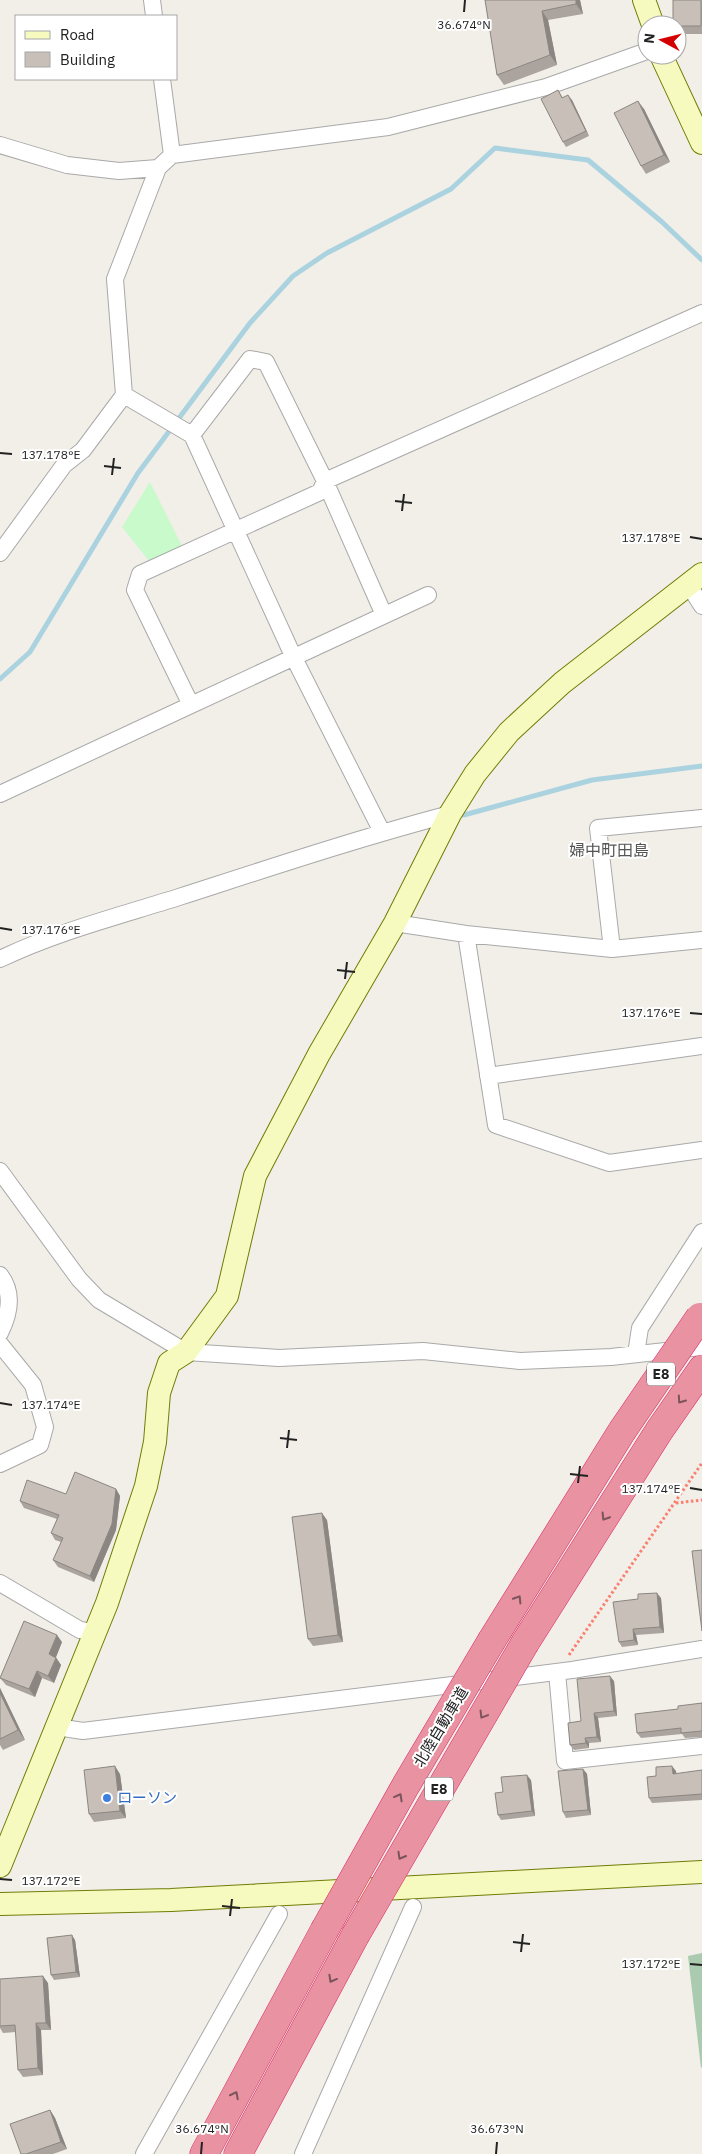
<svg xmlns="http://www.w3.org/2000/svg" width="702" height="2154" viewBox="0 0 702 2154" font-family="'IBM Plex Sans','Noto Sans JP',sans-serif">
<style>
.cemetery{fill:#aacbaf}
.park{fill:#c8facc}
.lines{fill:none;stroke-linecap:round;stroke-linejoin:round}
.stream{stroke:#aad3df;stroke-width:5}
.street-casing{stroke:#a9a9a9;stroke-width:18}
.secondary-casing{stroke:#707d05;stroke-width:24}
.highway-casing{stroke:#dc2a67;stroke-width:29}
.path{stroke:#fa8072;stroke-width:3;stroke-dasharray:2.5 2.5;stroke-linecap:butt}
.street{stroke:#fff;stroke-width:16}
.secondary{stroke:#f7fabf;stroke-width:22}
.highway{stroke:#e892a2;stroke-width:28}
.highway-bridge-casing{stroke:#dc2a67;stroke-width:29;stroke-linecap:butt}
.highway-bridge{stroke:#e892a2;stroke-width:28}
.wall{fill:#aba49e}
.shaded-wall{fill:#8b8681}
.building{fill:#c7bfb8;stroke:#8b8681}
.oneway{stroke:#7b545c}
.ticks{fill:none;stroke:#222;stroke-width:2}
.shop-dot{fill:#3f7fe0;stroke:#fff;stroke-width:2}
.labels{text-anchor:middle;stroke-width:4;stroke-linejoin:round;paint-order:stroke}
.shield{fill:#fff;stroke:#646464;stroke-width:1}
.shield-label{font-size:14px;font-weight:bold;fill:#222}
.street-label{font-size:15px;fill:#222;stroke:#fff}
.shop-label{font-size:15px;fill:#366cbe;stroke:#fff;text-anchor:start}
.neighbourhood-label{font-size:16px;fill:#555;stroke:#fff}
.ticks-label{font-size:12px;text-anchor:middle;fill:#222;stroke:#fff;stroke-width:4;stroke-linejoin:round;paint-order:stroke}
</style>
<rect width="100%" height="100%" fill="#f2efe9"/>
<path class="cemetery" d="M702 1953V2067L701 2068 688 1956Z"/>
<path class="park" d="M150 482 182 546 149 561 122 527Z"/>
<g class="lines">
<path class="stream" d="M0 679 30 652 138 473 250 323 293 276 327 253 451 189 495 148 588 160 662 222 702 260
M464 815 592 780 702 766"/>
<g class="street-casing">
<path id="street" d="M152 0 154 16
M162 79 172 155
M0 145 67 165 119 171 158 168 172 155 388 127 546 87 647 51
M124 395 192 435 294 658 382 832
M192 435 250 359 266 362 325 481 384 615
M0 553 64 465 83 450 124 395 115 279 158 168
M688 584 702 606
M191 705 428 595
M0 794 191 705 135 590 140 574 320 492 325 481 702 313
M395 923 466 934 612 949 702 940
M466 934 496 1125 609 1163 702 1150
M612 949 598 828 702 818
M0 959C56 932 119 916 179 897 269 868 359 838 450 814
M488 1076 702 1046
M0 1171 79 1279 99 1300 186 1352 279 1358 423 1351 520 1361 611 1357 702 1347
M0 1275C14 1293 9 1315 0 1333
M0 1344 33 1385 45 1427 40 1445 0 1464
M636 1354 640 1328 702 1232
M0 1583 80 1630 94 1632
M557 1672 565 1761 702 1746
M57 1727 83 1731 572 1670 702 1649
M144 2154 279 1914
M303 2154 413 1907"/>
</g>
<g class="secondary-casing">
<path id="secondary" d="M644 0 653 25
M661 55 702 143
M0 1866 107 1603 146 1486 155 1442 159 1393 169 1363 186 1352 227 1296 255 1176 319 1054 395 923 450 814 475 774 509 732 562 683 702 574
M0 1904 171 1900 702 1872"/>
</g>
<g class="highway-casing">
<path id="highway" d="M492 1640 622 1431
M525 1643 659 1431 702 1369
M204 2154 324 1931
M238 2154 355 1936"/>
</g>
<path class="path" d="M676 1503 702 1500
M569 1655 702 1463"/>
<use href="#street" class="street"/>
<use href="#secondary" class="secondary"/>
<use href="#highway" class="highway"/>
<g class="highway-bridge-casing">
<path id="highway-bridge" d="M622 1431 700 1317
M324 1931 406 1785 492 1640
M355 1936 525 1643"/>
</g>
<use href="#highway-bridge" class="highway-bridge"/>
</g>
<path class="wall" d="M485 0H580L583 14 548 20 557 65 504 85 497 75Z
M702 0V34H678L677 32V25Z
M558 90 563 98 572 100 589 136 566 147 563 142Z
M644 109 670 162 646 174 641 166Z
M116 1489 120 1496 116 1530 94 1582 58 1567 53 1560 61 1542 55 1540 51 1533 57 1519 24 1508 20 1501 66 1494Z
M327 1520 343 1642 313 1646 308 1639Z
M661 1598 664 1633 636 1635 638 1645 622 1647 619 1642Z
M62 1642 56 1657 61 1665 54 1683 42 1678 35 1697 6 1685 0 1678Z
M614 1681 617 1716 598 1718 601 1742 589 1743V1748L574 1750 570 1745 581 1721Z
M0 1688 25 1740 3 1750 0 1745Z
M702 1703V1737L685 1738 682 1734 641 1738 637 1733 678 1709Z
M583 1769 587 1774 591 1815 566 1818 563 1812Z
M702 1770V1800L652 1803 649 1798 656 1776 676 1771V1774Z
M120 1774 126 1818 94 1822 89 1814Z
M531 1780 535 1816 501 1820 498 1815 503 1792Z
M75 1940 80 1977 54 1980 51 1975Z
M0 1979 48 1983 51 2030H41L43 2075 23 2077 18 2070 16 2032 3 2033 0 2028Z
M50 2110 55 2118 67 2149 53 2154H21Z"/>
<path class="shaded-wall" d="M576 0H580L583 14 576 4Z
M542 11 548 20 557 65 550 55Z
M568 95 572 100 589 136 586 131Z
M638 101 644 109 670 162 664 155Z
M116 1489 120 1496 116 1530 94 1582 90 1576Z
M322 1513 327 1520 343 1642 338 1635Z
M657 1593 661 1598 664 1633 660 1627Z
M633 1629 636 1635 638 1645 634 1640Z
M57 1635 62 1642 54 1662 49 1654Z
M56 1658 61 1665 54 1683 48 1676Z
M37 1671 42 1678 35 1697 29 1689Z
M610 1676 614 1681 617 1716 614 1711Z
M0 1688 25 1740 18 1730 0 1693Z
M594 1713 598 1718 601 1742 597 1737Z
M585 1738 589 1743V1748L586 1743Z
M115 1766 120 1774 126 1818 120 1811Z
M672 1766 676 1771 677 1779 673 1774Z
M583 1769 587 1774 591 1815 588 1810Z
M527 1775 531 1780 535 1816 532 1811Z
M72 1935 75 1940 80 1977 76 1972Z
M43 1976 48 1983 51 2030 46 2023Z
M36 2023 41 2030 43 2075 38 2068Z
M50 2110 55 2118 67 2149 61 2142Z"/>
<path class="building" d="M485 0H576V4L542 11 550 55 497 75Z
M673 0H701V26H677V25H673Z
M558 90 562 98 568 95 586 131 563 142 541 99Z
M638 101 664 155 641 166 614 113Z
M75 1472 116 1489 112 1524 90 1576 53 1560 63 1538 51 1533 59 1515 20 1501 27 1480 66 1494Z
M322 1513 338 1635 308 1639 292 1517Z
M702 1550V1631L692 1551Z
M657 1593 660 1627 633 1629 634 1640 619 1642 613 1602 638 1599V1594Z
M24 1621 57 1635 49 1654 56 1658 48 1676 37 1671 29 1689 0 1678Z
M610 1676 614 1711 594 1713 597 1737 585 1738 586 1743 570 1745 568 1723 581 1721 577 1679Z
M0 1693 18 1730 0 1739Z
M702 1703V1731L681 1733V1728L637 1733 635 1714 678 1709V1706Z
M115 1766 120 1811 89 1814 84 1770Z
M672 1766 673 1774 702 1770V1794L649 1798 647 1777 656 1776V1767Z
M583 1769 588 1810 563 1812 558 1771Z
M527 1775 532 1811 498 1815 495 1793 503 1792 501 1777Z
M72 1935 76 1972 51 1975 47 1938Z
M43 1976 46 2023H36L38 2068 18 2070 15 2025 0 2026V1979Z
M50 2110 61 2142 26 2154H21L10 2124Z"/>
<defs><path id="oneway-chevron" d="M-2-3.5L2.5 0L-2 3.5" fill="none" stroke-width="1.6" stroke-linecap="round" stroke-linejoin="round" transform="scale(1.25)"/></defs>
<g class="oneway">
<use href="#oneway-chevron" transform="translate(681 1400) rotate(125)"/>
<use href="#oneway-chevron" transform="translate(605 1517) rotate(122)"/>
<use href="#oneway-chevron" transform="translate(518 1599) rotate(-58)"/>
<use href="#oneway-chevron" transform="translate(483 1715) rotate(121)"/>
<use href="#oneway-chevron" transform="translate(399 1797) rotate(-61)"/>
<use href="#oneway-chevron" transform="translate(401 1856) rotate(120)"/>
<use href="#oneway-chevron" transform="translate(332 1979) rotate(119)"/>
<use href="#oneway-chevron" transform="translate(235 2095) rotate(-63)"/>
</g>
<path class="ticks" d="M464 12 465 0M0 453 12 454M104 466 121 468M112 475 114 458M395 501 412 503M402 511 404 494M690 537 702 539M0 928 12 930M337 970 355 972M345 979 347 962M690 1013 702 1014M0 1403 12 1405M280 1438 297 1440M287 1448 289 1430M570 1474 588 1476M578 1483 580 1466M690 1488 702 1490M0 1879 12 1880M222 1906 240 1908M230 1916 232 1899M513 1942 530 1944M521 1952 523 1934M690 1964 702 1965M201 2154 202 2142M496 2154 497 2142"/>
<circle class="shop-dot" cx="107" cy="1798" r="5"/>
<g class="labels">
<g class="shield">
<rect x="647" y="1362.5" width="28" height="23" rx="4"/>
<rect x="425" y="1777.5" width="28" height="23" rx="4"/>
</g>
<g class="shield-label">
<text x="661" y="1379">E8</text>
<text x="439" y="1794">E8</text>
</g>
<g class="street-label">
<text transform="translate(441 1727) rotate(-59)" y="5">北陸自動車道</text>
</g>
<g class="shop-label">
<text x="117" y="1803">ローソン</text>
</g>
<g class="neighbourhood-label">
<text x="609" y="856">婦中町田島</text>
</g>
</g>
<g class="ticks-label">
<text x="464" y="29">36.674°N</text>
<text x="51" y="459">137.178°E</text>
<text x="651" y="542">137.178°E</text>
<text x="51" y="934">137.176°E</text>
<text x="651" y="1017">137.176°E</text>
<text x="51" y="1409">137.174°E</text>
<text x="651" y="1493">137.174°E</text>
<text x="51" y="1885">137.172°E</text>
<text x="651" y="1968">137.172°E</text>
<text x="202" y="2133">36.674°N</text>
<text x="497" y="2133">36.673°N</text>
</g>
<rect x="15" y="15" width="162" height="65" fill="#ffffff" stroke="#a7a7a7"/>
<rect x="25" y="31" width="25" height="8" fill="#f7fabf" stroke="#a7a7a7"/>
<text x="60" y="40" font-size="15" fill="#222222">Road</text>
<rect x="25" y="52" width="25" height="15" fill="#c7bfb8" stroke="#a7a7a7"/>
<text x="60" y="65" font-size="15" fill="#222222">Building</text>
<g transform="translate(662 40) rotate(277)"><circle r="24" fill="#ffffff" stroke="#a7a7a7"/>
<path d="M0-4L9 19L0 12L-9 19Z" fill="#d40000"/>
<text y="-8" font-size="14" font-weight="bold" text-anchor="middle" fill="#222222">N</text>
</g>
</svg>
